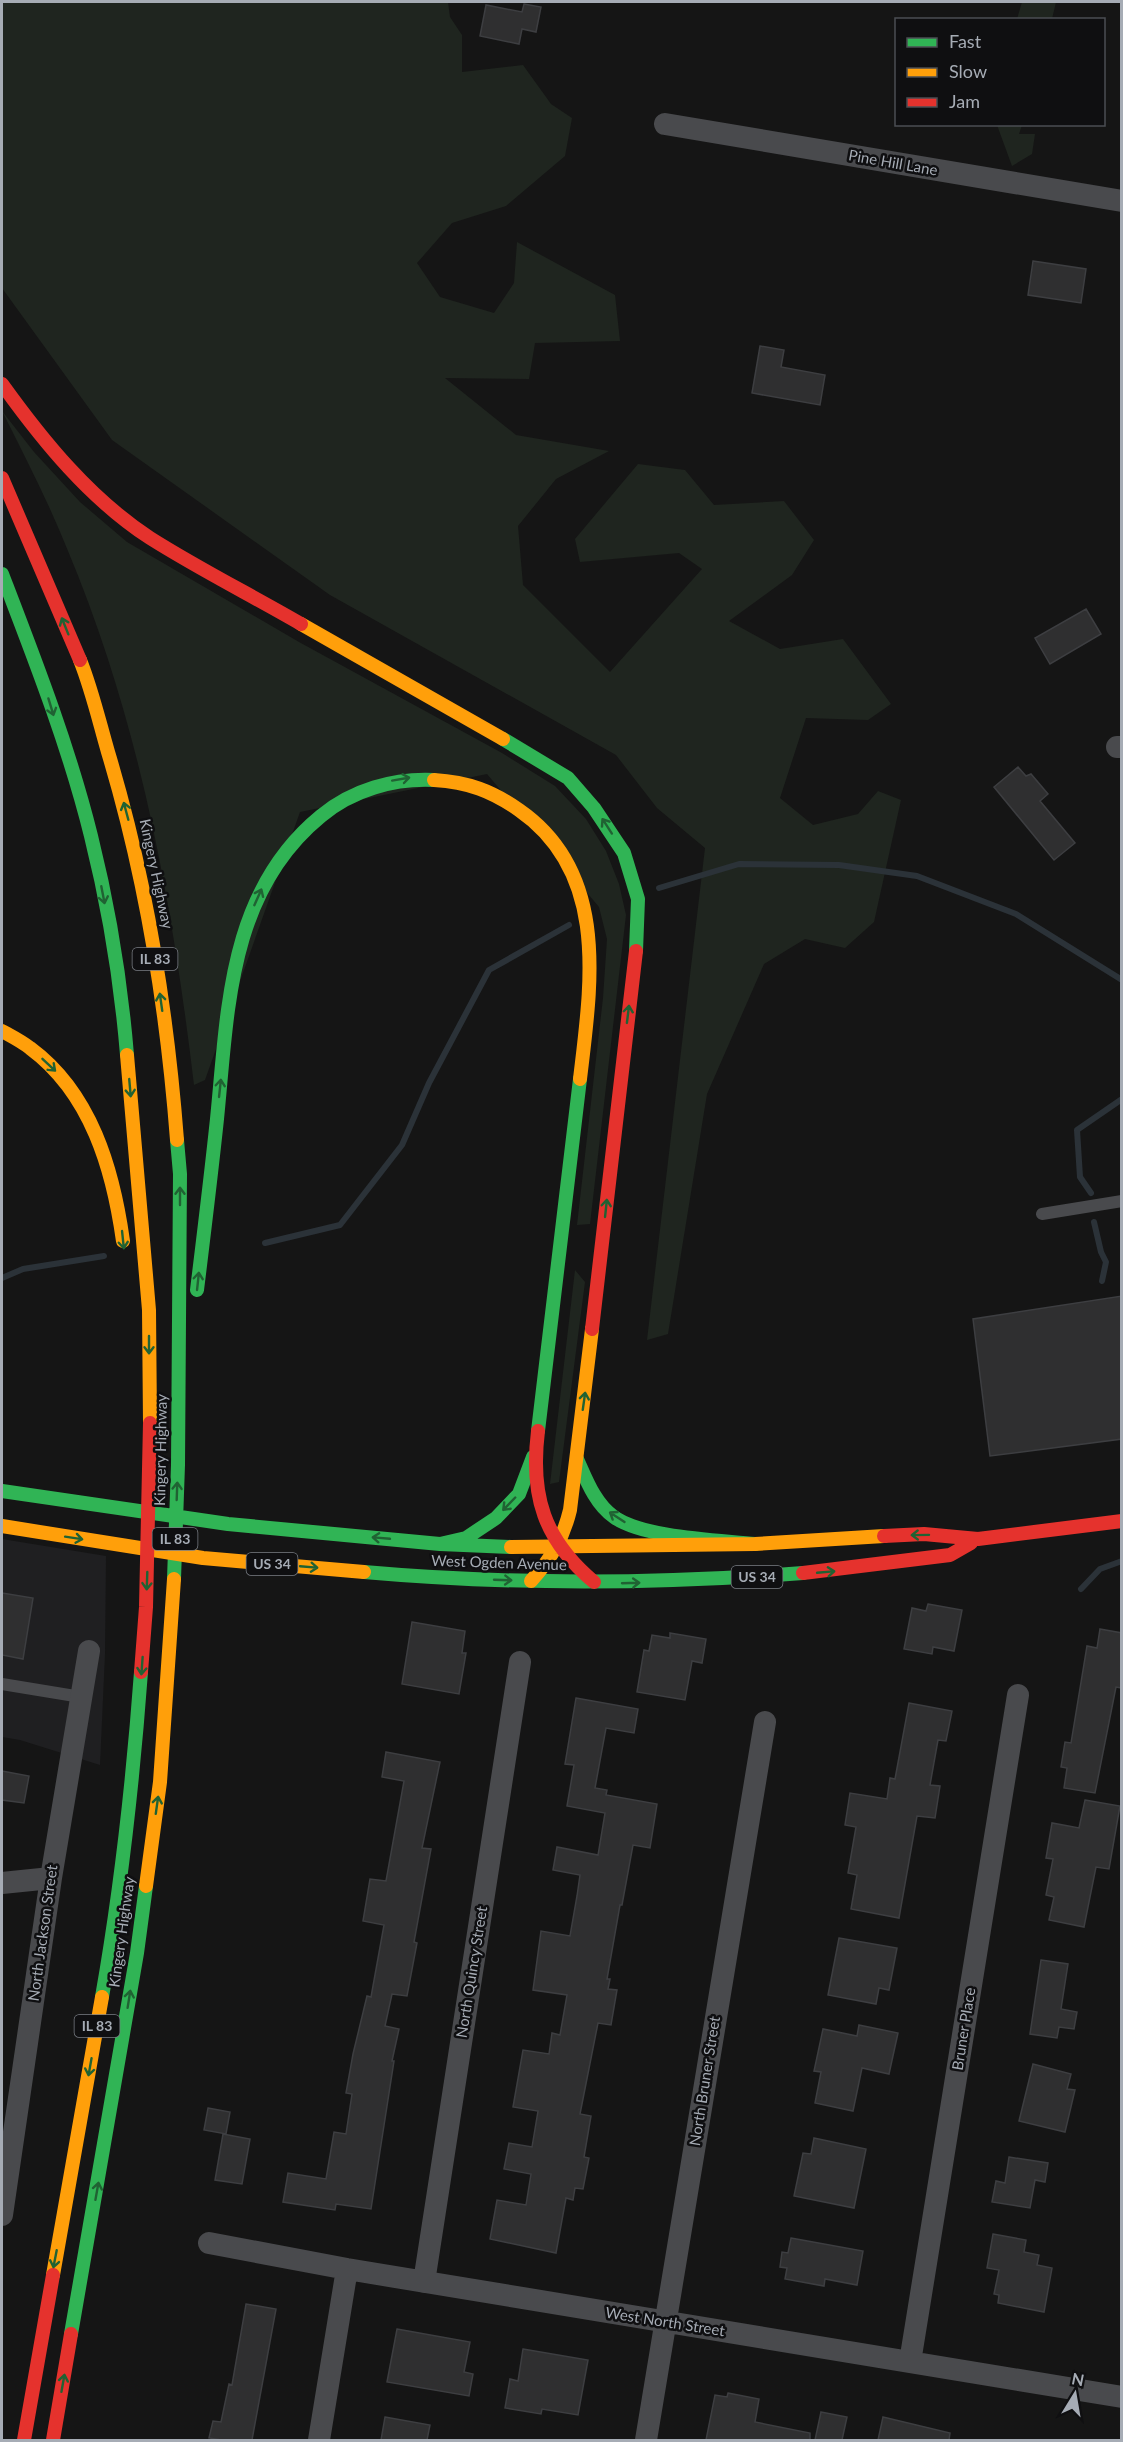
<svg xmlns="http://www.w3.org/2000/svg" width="1123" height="2442" viewBox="0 0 1123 2442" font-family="Lato,sans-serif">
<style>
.built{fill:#1f1f21}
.green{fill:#1f251f}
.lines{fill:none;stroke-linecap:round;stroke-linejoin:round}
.stream{stroke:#2b3238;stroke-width:6}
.building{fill:#2f2f30;stroke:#3d3e41;stroke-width:1.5}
.lane{stroke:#494a4d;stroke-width:12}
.street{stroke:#494a4d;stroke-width:22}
.fast{stroke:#30b455;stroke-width:14}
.slow{stroke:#ff9f0a;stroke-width:14}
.jam{stroke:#e5322d;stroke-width:14}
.oneway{stroke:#206233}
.labels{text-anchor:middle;stroke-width:5;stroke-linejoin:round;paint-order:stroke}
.shield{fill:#0f0f11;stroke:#797d84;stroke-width:1.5}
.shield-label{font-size:14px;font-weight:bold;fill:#a6acb5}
.street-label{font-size:15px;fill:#a6acb5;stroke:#0f0f11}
</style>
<rect width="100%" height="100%" fill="#151515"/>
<path class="built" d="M2 1539 106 1556 105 1654 100 1765 20 1740 2 1737Z"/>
<path class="green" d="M2 2H448L450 17 462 35V72L523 65 551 104 572 118 565 156 506 206 452 223 417 263 440 297 494 313 514 283 517 242 615 295 620 341 535 343 529 379 445 378 516 435 609 451 556 479 518 526 523 585 610 672 702 569 679 553 580 562 575 539 638 464 685 470 714 505 784 501 814 540 792 575 729 621 780 649 843 639 891 704 868 720 806 718 780 798 813 825 858 814 878 791 901 800 874 922 845 948 805 939 764 964 707 1094 668 1334 647 1340 705 848 657 808 616 755 330 595 112 440 2 288Z
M1022 2H1056L1052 19H1017Z
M997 125H1022L1019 134H1035L1032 154 1012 166Z
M2 411 34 452 80 502 127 542 299 642 502 753 555 786 586 819 606 851 619 884 626 915 590 1224 577 1225 603 998 607 939 599 907 487 774 300 812 205 1080 194 1085C172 901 140 723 68 551 49 503 25 457 2 411Z
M575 1270 585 1282 559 1482 550 1484Z"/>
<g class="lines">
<path class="stream" d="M659 888 739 864 839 865 917 876 1016 914 1122 980
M1091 1193 1080 1177 1077 1130 1122 1099
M1094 1222 1101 1252 1106 1262 1102 1281
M265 1243 340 1225 402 1145 429 1083 489 970 569 925
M2 1278 23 1269 104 1256
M1081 1589 1100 1569 1122 1561"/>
</g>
<path class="building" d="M524 4 541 7 536 32 522 29 519 44 480 36 486 5 522 12Z
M1033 261 1086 269 1081 303 1028 295Z
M760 346 784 350 781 367 825 375 820 405 752 393Z
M1086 609 1101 634 1050 664 1035 638Z
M1018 767 1026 776 1031 774 1048 794 1040 801 1075 843 1054 860 994 787Z
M1122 1296V1439L990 1456 973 1319Z
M2 1593 33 1598 23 1659 2 1655Z
M928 1604 962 1610 954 1651 933 1647 932 1654 904 1649 912 1608 926 1611Z
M412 1622 465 1631 462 1653H466L459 1694 402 1684Z
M1100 1629 1122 1633V1688L1116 1687 1095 1793 1064 1788 1067 1768 1061 1767 1065 1742 1071 1743 1087 1646 1097 1648Z
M670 1633 706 1639 702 1663 692 1661 685 1700 637 1692 644 1650 649 1651 652 1635 670 1638Z
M576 1698 638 1709 634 1733 606 1728 595 1788 607 1790 606 1795 657 1804 650 1848 633 1845 622 1905H620L607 1979H610L608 1989 617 1990 611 2025 598 2023 580 2114 591 2116 584 2157 589 2158 583 2189 575 2188 573 2200 566 2198 556 2253 490 2239 497 2200 526 2205 531 2174 504 2169 509 2143 532 2147 538 2111 513 2107 523 2050 549 2054 552 2033 560 2035 567 1995 533 1990 541 1931 570 1936 577 1896 580 1875 553 1870 557 1847 598 1855 605 1813 567 1806 574 1765 565 1764Z
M909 1703 952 1711 946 1741 938 1740 930 1785 940 1786 935 1818 917 1816 899 1918 851 1909 857 1875 848 1873 856 1827 845 1825 850 1793 887 1799 890 1778 895 1779Z
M386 1752 440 1762 422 1848 431 1849 414 1942 417 1943 407 1996 392 1994 385 2026 399 2029 392 2061H394L371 2209 336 2204 335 2210 283 2202 288 2173 326 2179 334 2132 346 2134 352 2094 346 2093 353 2054 367 1996 371 1997 384 1925 363 1921 370 1879 386 1881 404 1781 382 1777Z
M2 1771 29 1776 24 1803 2 1800Z
M1085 1800 1120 1806 1109 1869 1096 1867 1084 1927 1049 1920 1054 1897 1046 1895 1053 1859 1046 1858 1052 1823 1079 1828Z
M839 1938 897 1948 889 1990 879 1988 876 2004 828 1995Z
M1041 1960 1068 1964 1061 2009 1077 2012 1074 2029 1059 2027 1057 2038 1030 2034Z
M859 2025 898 2033 889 2074 862 2068 853 2111 815 2103 821 2072 814 2071 823 2029 857 2036Z
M1033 2064 1071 2074 1067 2089 1075 2090 1065 2132 1019 2121Z
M208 2108 230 2112 226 2134 204 2130Z
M223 2134 250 2139 242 2184 215 2180Z
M814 2138 866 2149 854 2208 794 2196 803 2153 811 2154Z
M1009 2157 1048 2163 1045 2182 1035 2180 1030 2208 992 2202 996 2181 1005 2183Z
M993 2234 1026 2240 1024 2252 1039 2255 1037 2265 1052 2268 1044 2312 998 2303 999 2295 994 2294 999 2270 987 2268Z
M791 2238 863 2251 857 2285 825 2279 824 2286 785 2279 787 2268 780 2267 782 2252 788 2253Z
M246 2304 276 2309 252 2440H222L209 2438 213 2421 221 2422 229 2384 232 2385Z
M397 2329 470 2342 464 2372 473 2374 469 2396 387 2382Z
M523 2349 588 2360 578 2415 542 2409 541 2414 505 2408 510 2379 518 2381Z
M728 2393 759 2399 755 2422 810 2433V2440H706L715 2395 727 2397Z
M821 2412 847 2417 842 2440H815Z
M385 2417 430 2425 427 2440H381Z
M883 2417 950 2433 949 2440H878Z"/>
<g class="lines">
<path class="lane" d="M1042 1214 1122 1201
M2 1684 81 1697"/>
<path class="street" d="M665 124 1122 201
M1117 747H1122
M2 1883 51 1878
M2 2215 51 1878 89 1651
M209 2243 347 2269 1122 2397
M424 2282 520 1662
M910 2362 1018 1695
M319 2440 347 2269
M646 2440 765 1722"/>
<path class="fast" d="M2 574C35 660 69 747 91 836 109 908 121 982 127 1055
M503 739 568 778 594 808 624 853 638 899 636 951
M197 1290C204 1233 211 1176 217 1119 228 1009 228 892 321 816 352 790 394 778 434 780
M538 1431 580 1079
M577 1459C586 1479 595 1504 614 1517 644 1538 718 1540 755 1544
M2 1491 228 1524 440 1544 511 1547
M440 1544 466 1538 496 1518 519 1494 533 1457
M364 1572C511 1585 657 1584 803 1573
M174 1579 178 1465 180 1174 177 1140
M102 1997C121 1889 133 1781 141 1672
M71 2334 137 1953 146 1886"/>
<path class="slow" d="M301 624 503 739
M80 660C92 690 99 721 108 752 146 878 167 1009 177 1140
M434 780C468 782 492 791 519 810 610 873 591 985 580 1079
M2 1031C11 1036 21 1041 30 1048 91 1093 113 1169 123 1241
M127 1055 149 1310 150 1423
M2 1526 203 1558 364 1572
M511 1547 755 1544 884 1536
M531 1581C551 1559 563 1539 570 1510L592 1329
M146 1886 160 1782 174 1579
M53 2275 102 1997"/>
<path class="jam" d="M2 384C43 441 90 499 150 538 199 569 251 595 301 624
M2 478 80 660
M592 1329 636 951
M538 1431C530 1496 544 1540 594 1582
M884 1536 924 1534 978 1539 1122 1521
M803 1573 950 1555 971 1543
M141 1672 146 1607 150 1423
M24 2440 53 2275
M53 2440 71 2334"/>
</g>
<defs><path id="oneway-shaft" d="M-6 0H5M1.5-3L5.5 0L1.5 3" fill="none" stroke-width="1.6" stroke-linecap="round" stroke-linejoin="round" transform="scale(1.5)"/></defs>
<g class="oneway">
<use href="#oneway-shaft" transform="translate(65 626) rotate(-112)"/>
<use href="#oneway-shaft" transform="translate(51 707) rotate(73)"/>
<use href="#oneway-shaft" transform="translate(401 779) rotate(-10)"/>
<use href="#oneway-shaft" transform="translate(126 811) rotate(-105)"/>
<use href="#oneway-shaft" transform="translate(607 826) rotate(-123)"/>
<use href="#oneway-shaft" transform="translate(103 895) rotate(79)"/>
<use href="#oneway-shaft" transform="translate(258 897) rotate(-66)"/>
<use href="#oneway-shaft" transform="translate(161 1002) rotate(-98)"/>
<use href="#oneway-shaft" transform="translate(628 1014) rotate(-83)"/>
<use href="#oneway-shaft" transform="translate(49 1065) rotate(43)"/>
<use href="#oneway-shaft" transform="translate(130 1088) rotate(85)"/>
<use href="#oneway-shaft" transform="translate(220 1088) rotate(-84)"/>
<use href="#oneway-shaft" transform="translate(180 1196) rotate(-90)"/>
<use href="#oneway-shaft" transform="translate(606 1208) rotate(-84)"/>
<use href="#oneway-shaft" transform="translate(123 1240) rotate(84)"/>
<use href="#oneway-shaft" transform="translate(198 1281) rotate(-84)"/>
<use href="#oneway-shaft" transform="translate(149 1345) rotate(90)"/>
<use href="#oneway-shaft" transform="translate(584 1401) rotate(-82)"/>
<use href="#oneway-shaft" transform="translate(177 1491) rotate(-88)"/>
<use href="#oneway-shaft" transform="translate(509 1504) rotate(134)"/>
<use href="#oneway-shaft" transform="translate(617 1517) rotate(-147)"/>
<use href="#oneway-shaft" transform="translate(920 1535) rotate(179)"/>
<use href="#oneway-shaft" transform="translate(74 1538) rotate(9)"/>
<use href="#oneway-shaft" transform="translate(381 1538) rotate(-175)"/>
<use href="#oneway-shaft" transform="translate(309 1567) rotate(5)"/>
<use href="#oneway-shaft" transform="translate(826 1572) rotate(-5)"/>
<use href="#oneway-shaft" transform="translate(503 1580) rotate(2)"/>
<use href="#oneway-shaft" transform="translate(147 1581) rotate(92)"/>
<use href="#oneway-shaft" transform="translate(631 1583) rotate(-2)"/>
<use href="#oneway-shaft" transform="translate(142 1666) rotate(94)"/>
<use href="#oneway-shaft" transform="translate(157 1805) rotate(-82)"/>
<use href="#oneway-shaft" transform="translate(129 1999) rotate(-81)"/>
<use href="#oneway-shaft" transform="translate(90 2067) rotate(100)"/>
<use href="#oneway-shaft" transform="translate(97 2191) rotate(-80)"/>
<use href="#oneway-shaft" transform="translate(55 2259) rotate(101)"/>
<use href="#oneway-shaft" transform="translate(63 2383) rotate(-80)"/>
</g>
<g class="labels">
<g class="shield">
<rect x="132.5" y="948" width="45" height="22" rx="4.5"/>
<rect x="152.5" y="1528" width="45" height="22" rx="4.5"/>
<rect x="246.5" y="1553" width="51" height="22" rx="4.5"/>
<rect x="731.5" y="1566" width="51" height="22" rx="4.5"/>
<rect x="74.5" y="2015" width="45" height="22" rx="4.5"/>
</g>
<g class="shield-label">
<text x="155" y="964">IL 83</text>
<text x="175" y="1544">IL 83</text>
<text x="272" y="1569">US 34</text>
<text x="757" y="1582">US 34</text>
<text x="97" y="2031">IL 83</text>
</g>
<g class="street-label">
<text transform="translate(893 163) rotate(10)" y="5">Pine Hill Lane</text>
<text transform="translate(156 874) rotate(78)" y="5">Kingery Highway</text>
<text transform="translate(161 1450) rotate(-89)" y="5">Kingery Highway</text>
<text transform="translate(499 1563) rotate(2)" y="5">West Ogden Avenue</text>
<text transform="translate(122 1932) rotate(-82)" y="5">Kingery Highway</text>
<text transform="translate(43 1933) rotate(-82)" y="5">North Jackson Street</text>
<text transform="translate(472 1972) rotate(-81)" y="5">North Quincy Street</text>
<text transform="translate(964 2029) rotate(-81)" y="5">Bruner Place</text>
<text transform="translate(705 2081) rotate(-81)" y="5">North Bruner Street</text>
<text transform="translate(665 2322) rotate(9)" y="5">West North Street</text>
</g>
</g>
<rect width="1123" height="2442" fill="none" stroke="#a6acb5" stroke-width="6"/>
<rect x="895" y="18" width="210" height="108" fill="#0f0f11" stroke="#4b4e53" stroke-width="1.5"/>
<rect x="907" y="38" width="30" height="9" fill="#30b455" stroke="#4b4e53" stroke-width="1.5"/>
<text x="949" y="48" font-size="18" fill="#a6acb5">Fast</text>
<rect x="907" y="68" width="30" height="9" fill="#ff9f0a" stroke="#4b4e53" stroke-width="1.5"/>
<text x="949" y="78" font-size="18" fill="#a6acb5">Slow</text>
<rect x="907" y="98" width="30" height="9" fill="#e5322d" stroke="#4b4e53" stroke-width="1.5"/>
<text x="949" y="108" font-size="18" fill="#a6acb5">Jam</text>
<g transform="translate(1075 2394) rotate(11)" stroke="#0f0f11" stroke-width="4.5" paint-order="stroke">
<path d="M0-4.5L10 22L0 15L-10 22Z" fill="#a6acb5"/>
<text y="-9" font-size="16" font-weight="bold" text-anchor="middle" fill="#a6acb5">N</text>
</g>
</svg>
